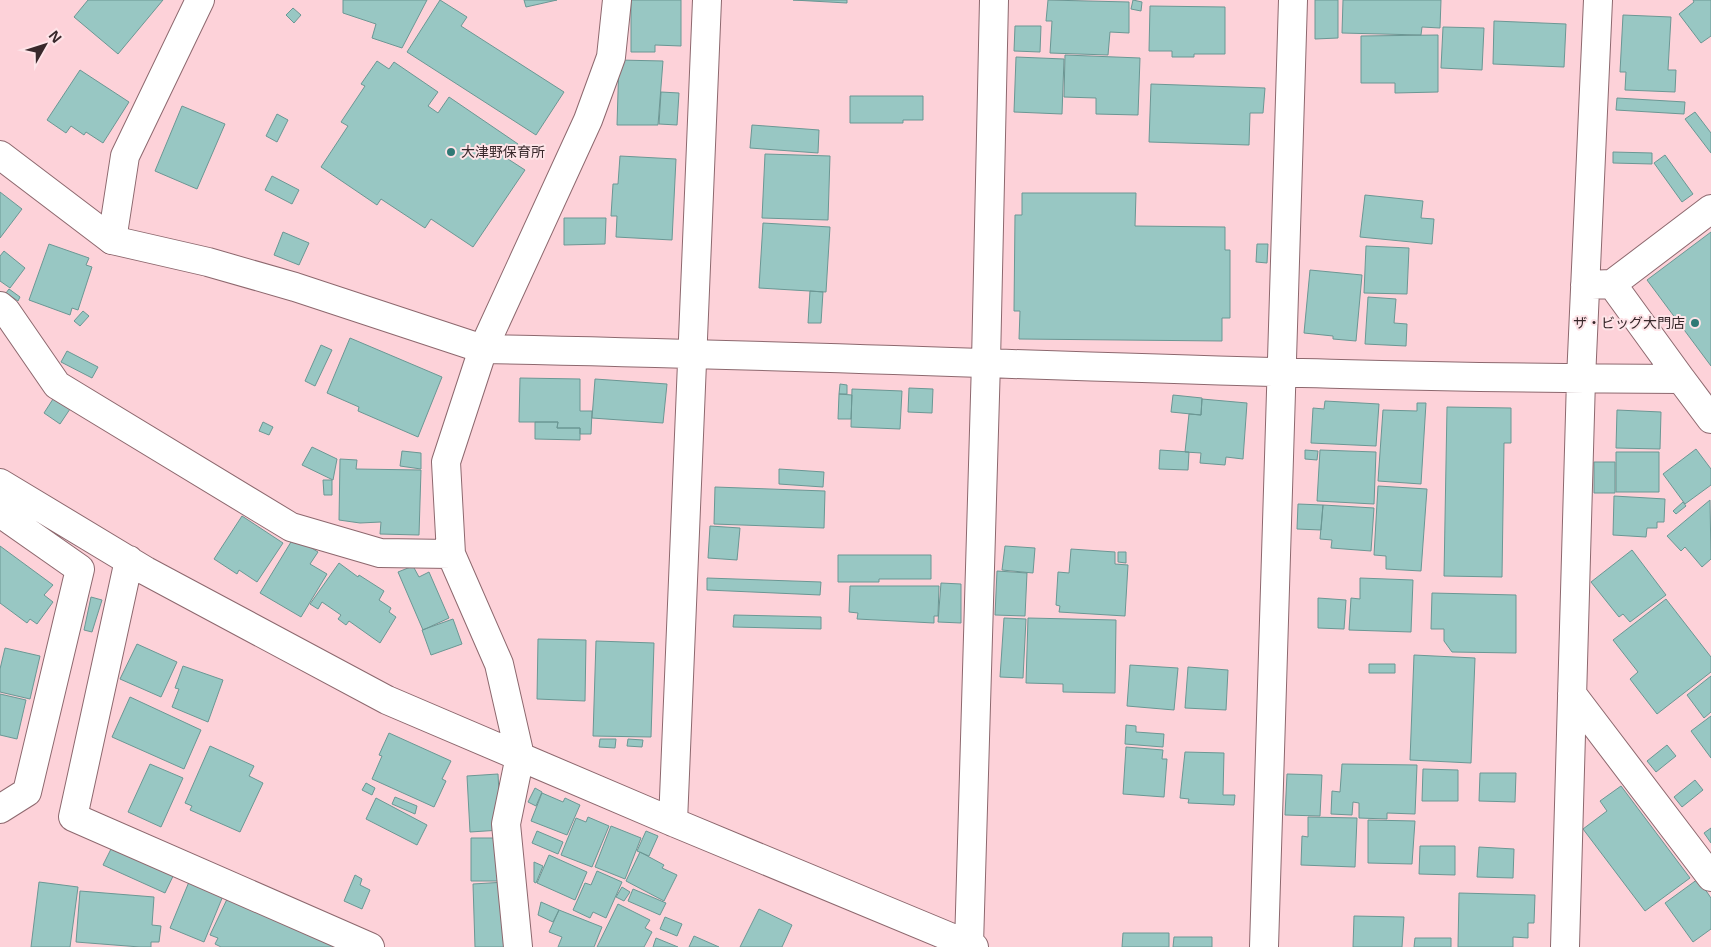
<svg xmlns="http://www.w3.org/2000/svg" width="1711" height="947" viewBox="0 0 1711 947" font-family="'Noto Sans','Noto Sans JP',sans-serif">
<style>
.building{fill:#98c7c3;stroke:#6b9794}
.lines{fill:none;stroke-linecap:round;stroke-linejoin:round}
.street-casing{stroke:#8d686e;stroke-width:30}
.secondary-casing{stroke:#8d686e;stroke-width:30}
.street{stroke:#fff;stroke-width:28}
.secondary{stroke:#fff;stroke-width:28}
.poi-dot{fill:#307975;stroke:#fee4e8;stroke-width:2}
.labels{text-anchor:middle;stroke-width:4;stroke-linejoin:round;paint-order:stroke}
.poi-label{font-size:14px;fill:#38282b;stroke:#fee4e8;text-anchor:start}
</style>
<rect width="100%" height="100%" fill="#fdd2d9"/>
<path class="building" d="M88 0H163L118 54 74 17Z
M343 0H427L402 48 372 38 376 24 343 13Z
M440 0 467 17 461 26 564 92 536 135 407 52Z
M524 0H557L526 7Z
M631 0H681V46L655 45V52H631Z
M793 0H847V3Z
M1048 0 1129 2V33L1110 32 1108 55 1050 53 1052 21H1046Z
M1133 0 1142 2 1141 11 1131 9Z
M1315 0H1338V38L1315 39Z
M1343 0H1441L1440 28 1422 27 1421 35 1342 33Z
M1693 0H1711V36L1701 43 1679 14 1694 2Z
M1150 6 1225 7V54H1194V57H1172V51H1149Z
M293 8 301 15 294 23 286 15Z
M1623 15 1671 17 1668 70H1676L1675 92 1625 90 1626 72H1620Z
M1494 21 1566 24 1564 67 1493 64Z
M1015 26H1041L1040 52 1014 51Z
M1443 27 1484 28 1482 70 1441 68Z
M1438 35V92L1395 93V83H1361V36Z
M1065 55 1140 58 1138 115 1096 114V98L1064 97Z
M1016 57 1064 59 1062 114 1014 112Z
M619 60 663 61 658 125H617Z
M377 61 389 69 394 62 438 92 428 106 438 113 449 97 518 144 508 159 525 170 473 247 431 219 425 228 381 199 377 205 321 167 348 126 341 122 365 86 361 84Z
M80 70 129 102 103 143 86 132 84 135 71 126 66 133 47 120Z
M1151 84 1265 88 1263 113H1250L1249 145 1149 142Z
M661 92 679 93 677 125 659 124Z
M850 96H923V120H903V123H850Z
M1617 98 1685 102 1684 114 1616 110Z
M182 106 225 124 197 189 155 171Z
M1695 112 1711 133V153L1685 119Z
M277 114 288 120 277 142 266 136Z
M752 125 819 130 818 153 750 148Z
M1613 152 1652 153V164L1613 163Z
M765 154 830 156 828 220 762 218Z
M1665 155 1693 194 1682 202 1654 163Z
M620 156 676 159 672 240 616 237 617 216H611L613 184H618Z
M272 176 299 190 292 204 265 190Z
M0 192 22 209 0 238Z
M1022 193H1136L1135 226 1225 227V250H1230V318H1222V341L1019 339 1020 311H1014L1015 215H1022Z
M1365 195 1423 201 1421 218 1434 219 1432 244 1360 237Z
M564 218H606L605 244 564 245Z
M763 223 830 227 826 292 759 288Z
M283 232 309 243 299 265 274 255Z
M1711 232V366L1647 280Z
M49 244 89 258 86 265 92 267 78 310 72 308 70 315 29 300Z
M1257 244H1268L1267 263 1256 262Z
M1366 246 1409 248 1407 294 1364 293Z
M4 251 25 268 10 288 0 281V256Z
M1310 270 1362 275 1356 341 1333 339V336L1304 333Z
M9 289 20 297 18 301 6 293Z
M810 291 823 292 821 323H808Z
M1368 297 1396 299 1394 323 1407 324 1406 346 1365 344Z
M83 311 89 316 80 326 74 321Z
M350 338 442 377 418 437 358 411 359 407 327 393Z
M321 345 332 350 315 386 305 381Z
M67 351 98 367 92 378 61 362Z
M520 378 580 379V411H592L591 434H580V428H557L558 422H519Z
M595 379 667 384 663 423 592 418Z
M840 384 847 385V394H839Z
M909 388 933 389 932 413 908 412Z
M852 389 902 391 900 429 851 427Z
M839 394 852 395 851 419H838Z
M1173 395 1202 398 1201 415 1171 412Z
M53 399 70 409 60 424 44 413Z
M1202 399 1247 403 1243 459 1226 457 1225 465 1200 463 1201 453 1185 452 1189 414 1201 415Z
M1325 401 1379 404 1376 446 1311 443 1313 408 1324 409Z
M1417 403H1426L1421 484 1378 481 1383 410 1417 411Z
M1447 407 1511 408V443H1504L1502 577 1444 576Z
M1617 410 1661 412 1660 449 1616 448Z
M263 422 273 427 269 435 259 431Z
M535 422H558L557 428H580V440L535 439Z
M312 447 337 459 333 480 302 465Z
M1696 449 1711 469V485L1685 504 1663 474Z
M1160 450 1189 452 1188 470 1159 469Z
M1305 450 1318 451 1317 460 1305 459Z
M1320 450 1376 452 1374 504 1317 501Z
M402 451 421 453V469L400 466Z
M1616 452H1659V492H1616Z
M340 459 357 460 356 469 421 470 419 535 380 534 381 522 360 523 339 520Z
M1594 462H1615V493H1594Z
M779 469 824 472 823 487 779 484Z
M323 480H332V495H324Z
M1378 486 1427 489 1421 571 1386 569V556L1374 555Z
M715 487 825 491 824 528 714 524Z
M1614 496 1665 499 1664 522H1657V528H1647L1646 537 1613 535Z
M1710 500 1711 559 1702 567 1685 547 1681 551 1667 536Z
M1683 502 1686 506 1676 514 1673 511Z
M1298 504 1323 505 1321 530 1297 529Z
M1323 505 1374 508 1371 551 1331 548 1332 540 1320 539Z
M242 516 283 543 257 582 239 570 237 574 214 559Z
M710 526 740 528 737 560 708 558Z
M294 537 318 552 310 564 327 574 301 617 260 593Z
M0 546 53 585 44 595 53 602 37 624 30 619 27 623 0 603Z
M1005 546 1035 548 1033 573 1002 570Z
M1071 549 1115 552V564L1128 565 1125 616 1059 612 1060 606 1056 605 1058 572 1069 573Z
M1632 550 1666 595 1630 622 1623 614 1619 617 1591 582Z
M1118 552H1126V563L1118 562Z
M838 555H931V579H879V582H838Z
M339 563 358 577 359 575 384 591 379 600 391 608 389 612 396 617 380 643 349 621 346 625 338 619 341 615 322 602 318 609 310 604Z
M413 566 419 577 429 572 449 618 423 630 398 572Z
M997 571 1027 573 1025 616 995 615Z
M707 578 821 582 820 595 707 590Z
M1360 578 1413 580 1411 632 1349 630 1351 598 1360 599Z
M941 583 961 584V623L938 622Z
M850 586H939L938 616H934V623L857 619 858 613 849 612Z
M1432 593 1516 595V653L1452 652 1444 641V629H1431Z
M91 597 102 600 92 632 84 630Z
M1318 598 1346 600 1344 629 1318 628Z
M1666 599 1711 657V672L1657 714 1630 679 1638 672 1613 640Z
M734 615 821 617V629L733 627Z
M1004 618 1026 619 1023 678 1000 677Z
M1028 618 1116 620 1115 693 1063 692V684L1026 683Z
M453 619 462 644 431 655 422 630Z
M538 639 586 640 585 701 537 699Z
M596 641 654 643 651 737 593 736Z
M137 644 177 662 161 697 120 679Z
M5 648 40 656 30 699 0 692V669Z
M1414 655 1475 658 1471 763 1410 760Z
M1369 664H1395V673H1369Z
M1130 665 1178 668 1174 710 1127 706Z
M183 666 223 680 208 722 172 707 179 689 175 688Z
M1188 667 1228 670 1226 710 1185 708Z
M1711 676V712L1704 718 1687 695Z
M0 694 26 700 17 739 0 735Z
M130 697 201 730 184 769 112 737Z
M1711 716V758L1691 731Z
M1126 725 1136 726V732L1164 734 1163 747 1125 744Z
M389 733 451 761 442 779 446 781 434 807 372 779 382 756 379 755Z
M600 739H616L615 748 599 747Z
M628 739 643 740 642 747 627 746Z
M1667 745 1676 756 1656 772 1647 761Z
M210 746 254 766 249 776 263 783 240 832 190 810 192 806 185 803Z
M1126 747 1163 750 1162 759H1167L1164 797 1123 794Z
M1185 752 1224 753 1223 795H1235L1234 805 1188 803 1189 799 1180 798Z
M150 764 183 778 161 827 128 812Z
M1342 764 1417 765 1415 814 1387 813V819L1359 818V803L1353 802 1352 815 1331 814 1332 791 1340 792Z
M1423 769 1458 770V801H1422Z
M1480 773H1516L1515 802 1479 801Z
M498 774 501 830 470 832 467 776Z
M1287 774 1322 775 1320 816 1285 815Z
M1695 780 1703 790 1682 807 1674 797Z
M366 783 375 788 372 795 362 790Z
M1621 786 1690 878 1645 911 1583 829 1607 811 1600 801Z
M535 788 542 792 536 806 528 802Z
M542 793 563 802 565 798 580 805 567 835 531 821Z
M395 797 417 806 415 814 392 804Z
M376 798 427 825 417 845 366 819Z
M588 817 609 826 592 867 561 855 576 818 586 822Z
M1308 817 1357 818 1355 867 1301 865 1302 836 1308 837Z
M1368 820 1415 821 1412 864 1368 863Z
M611 826 641 838 625 879 595 867Z
M1711 828V843L1704 833Z
M537 831 563 842 558 854 532 843Z
M646 831 658 836 649 856 637 851Z
M471 838H504L503 881H471Z
M1420 846H1455V875L1419 874Z
M112 847 175 872 165 893 103 865Z
M1479 847 1514 849 1513 878 1477 877Z
M640 852 664 865 662 868 677 875 664 901 626 881Z
M549 855 587 872 575 900 537 883Z
M534 862 543 866 536 883 534 882Z
M597 871 622 882 606 918 593 912 590 918 573 910 585 883 591 885Z
M355 875 362 879 360 885 370 890 362 909 344 901Z
M191 877 225 891 204 942 170 928Z
M1698 879 1711 898V929L1693 942 1665 903Z
M39 882 78 887 70 947H31Z
M506 882 509 947H475L473 884Z
M622 887 630 892 624 901 616 897Z
M633 889 666 903 660 915 628 901Z
M80 891 154 897 152 925 161 926 159 942H151V947H140L76 942Z
M1459 893 1535 895 1534 923H1528V938L1513 937V947H1458Z
M229 895 343 947H221L215 944 218 938 210 935Z
M541 902 559 910 553 922 538 915Z
M618 904 650 920 645 928 652 932 644 947H597Z
M759 909 792 925 782 947H740Z
M559 910 602 927 594 947H558L562 937 549 932Z
M1354 916 1404 917 1402 947H1353Z
M665 917 682 924 677 936 660 929Z
M1123 933H1169V947H1122Z
M694 936 719 947H689Z
M1174 937H1212V947H1173Z
M656 938 678 947H653Z
M1415 938H1451V947H1414Z"/>
<g class="lines">
<g class="street-casing">
<path id="street" d="M112 240 125 156 200 0
M1612 284 1681 379
M1585 285 1612 284 1711 209
M0 306 6 311 57 385 291 527 380 553 451 554
M483 349C882 356 1281 378 1681 379L1711 419
M0 483 146 571 387 700 673 822 974 947
M0 513 80 569 27 792 0 809
M129 560 73 817 370 947
M1572 694 1711 877
M673 822 707 0
M969 945 986 362 994 0
M518 947 506 824 520 756 499 664 451 554 446 462 483 349 588 120 611 57 617 0
M1264 947 1293 0
M1565 947 1581 379 1598 0"/>
</g>
<g class="secondary-casing">
<path id="secondary" d="M0 155 112 240 208 262 295 287 483 349"/>
</g>
<use href="#street" class="street"/>
<use href="#secondary" class="secondary"/>
</g>
<g class="poi-dot">
<circle cx="451" cy="152" r="5"/>
<circle cx="1695" cy="323" r="5"/>
</g>
<g class="labels">
<g class="poi-label">
<text x="461" y="157">大津野保育所</text>
<text x="1685" y="328" text-anchor="end">ザ・ビッグ大門店</text>
</g>
</g>
<g transform="translate(45 45) rotate(51)" stroke="#fee4e8" stroke-width="4" paint-order="stroke">
<path d="M0-4L9 19L0 12L-9 19Z" fill="#38282b"/>
<text y="-8" font-size="14" font-weight="bold" text-anchor="middle" fill="#38282b">N</text>
</g>
</svg>
